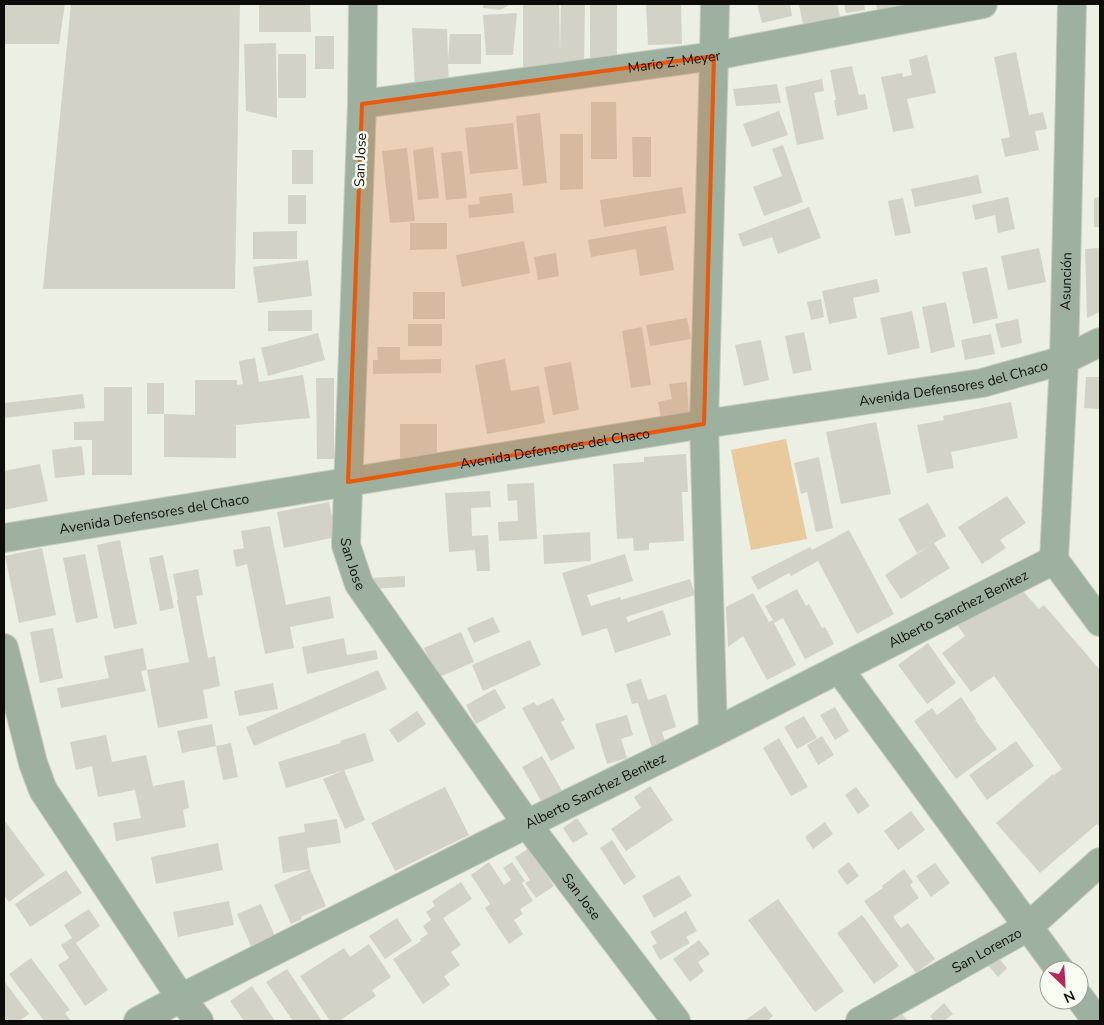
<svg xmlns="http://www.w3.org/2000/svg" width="1104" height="1025" viewBox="0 0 1104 1025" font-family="'Nunito Sans',sans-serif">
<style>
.green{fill:#e9ca9c}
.building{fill:#d3d2c6}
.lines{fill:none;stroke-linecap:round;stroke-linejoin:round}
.minor-casing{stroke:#c7cbc1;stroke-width:30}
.minor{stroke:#9eb1a1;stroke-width:28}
.marked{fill:#e8590c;fill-opacity:0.2;stroke:#e8590c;stroke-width:4;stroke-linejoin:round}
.labels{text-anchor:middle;stroke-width:5;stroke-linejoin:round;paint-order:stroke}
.street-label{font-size:14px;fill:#0c0d09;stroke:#f8fdf1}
</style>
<rect width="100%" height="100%" fill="#ebefe4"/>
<path class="green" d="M786 439 807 539 751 550 731 450Z"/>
<path class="building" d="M4 4H65L59 44H4Z
M71 4H240L235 289H43Z
M259 4H310L311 32H259Z
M483 4H511L500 10 483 8Z
M523 4H559L560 49 561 4H585L584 68 523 71Z
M590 4H617V57L590 60Z
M646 4H681L682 44 648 45Z
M757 4H790L792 16 762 23Z
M807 4H837L841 21 804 29 799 5Z
M844 4H864L865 10 846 13Z
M876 4H918L878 15Z
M517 13 513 55H486L483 15Z
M412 28 447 29 448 60 450 34H481V64H448L449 88H415Z
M315 36H334V69H315Z
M276 43 277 118 246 111 244 44Z
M1016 52 1029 115 1043 112 1047 129 1035 131 1039 150 1005 157 1001 139 1010 137 994 57Z
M278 54H306V98H278Z
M927 55 936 93 907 99 914 128 893 132 881 77 902 73 903 77 912 75 909 60Z
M852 66 859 95 865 94 868 109 837 116 834 100H836L830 70Z
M822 79 824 91 814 93 824 139 797 145 785 87Z
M777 84 781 103 736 106 733 89Z
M591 102H616L617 159H591Z
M779 111 788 135 752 147 743 124Z
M540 113 547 183 523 186 516 116Z
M513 123 518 169 470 174 465 128Z
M560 134H583V189L560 190Z
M632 137H651V177H633Z
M783 145 803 202 764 216 753 187 782 176 772 149Z
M433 147 439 198 418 200 413 150Z
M407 148 415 221 390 223 382 151Z
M292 150H313V184H292Z
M462 151 467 198 446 200 441 153Z
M978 175 982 193 915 207 911 189Z
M682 187 686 213 604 227 600 200Z
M512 193 514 213 469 218 468 205 480 204 479 197Z
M288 195H306V224H288Z
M1008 197 1015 229 998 233 995 215 975 220 972 205Z
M1100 197V227H1094V198Z
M903 198 911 233 895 236 888 201Z
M809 207 821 238 778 254 772 237 743 247 738 234Z
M410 223H447V249L410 250Z
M666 226 674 270 640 276 636 249 591 257 588 240Z
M297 231V259H253V232Z
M524 241 530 273 462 287 456 255Z
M1039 248 1046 282 1008 290 1001 256Z
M1100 248V312L1087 318 1085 249Z
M556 253 559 276 538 280 534 257Z
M308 260 312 296 258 303 253 267Z
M987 267 998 318 973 324 962 272Z
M877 279 880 292 853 298 857 318 829 324 822 291Z
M413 292H445V319H413Z
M821 299 824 317 811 320 807 302Z
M946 302 955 347 931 353 922 307Z
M312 310V331H268V311Z
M912 311 920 348 888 355 880 318Z
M687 318 691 339 650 346 646 325Z
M1018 319 1022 343 1001 348 995 324Z
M408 324H442V346H408Z
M642 327 651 385 631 388 622 331Z
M804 332 812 370 793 374 785 336Z
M318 333 325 360 268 376 261 348Z
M991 334 995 354 965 360 961 340Z
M761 340 769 380 744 386 735 345Z
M377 347H400V360L441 359V373L373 374V360H378Z
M255 358 259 382 303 375 310 418 236 425V458L164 457V414L195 415V380H237V385L243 384 239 361Z
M505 359 511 391 539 386 545 423 487 434 475 365Z
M571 362 579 410 553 415 544 367Z
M1086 377H1100V409L1084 408Z
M316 378H334V459H317Z
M687 382 689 418 662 424 658 402 672 399 669 384Z
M147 383H164V414H147Z
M104 387H132V475H92V440H74V422L104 421Z
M83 394 85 408 4 418V403Z
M1011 402 1018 438 951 452 954 468 927 473 917 425 944 420 943 416Z
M876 422 891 494 841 504 826 432Z
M400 424H437V463H400Z
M82 446 85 475 55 478 52 450Z
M686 454 688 492H682L684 541 649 543V550L634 551 633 538 617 539 613 464 644 462V457Z
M819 457 833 528 816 532 807 492 801 494 794 463Z
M40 464 48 501 4 510V471Z
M534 483 537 539 499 541 498 522 518 521 517 500 508 501 507 484Z
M490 491 491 507 471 508 472 536 488 535 490 571H477L475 550 449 552 445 493Z
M1007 496 1026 523 1000 540 1006 548 982 564 958 527Z
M329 502 336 537 284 548 277 512Z
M928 503 946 536 934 543 950 568 901 599 885 575 929 546 917 553 898 519Z
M270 526 286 605 330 596 334 618 290 627 294 648 265 654 247 564 236 567 233 550 244 548 241 531Z
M849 530 894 614 857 634 818 561 791 576 789 573 758 590 751 577 810 547 812 550Z
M590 532 591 561 544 564 543 535Z
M120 540 137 624 114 629 97 545Z
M42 548 56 615 19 623 5 556Z
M85 554 98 618 76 623 63 558Z
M625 554 633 581 587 595 591 606 620 597 621 600 690 579 695 595 626 617 628 622 663 610 671 635 615 653 607 628 582 636 562 573Z
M163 555 174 608 160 611 149 558Z
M198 569 203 595 196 596 208 658 215 656 220 686 203 690 208 718 158 728 147 670 189 662 177 600H178L173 574Z
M405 576V587L370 589V578Z
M1015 582 1039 609 1044 605 1100 670V828L1097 824 1040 873 996 823 1053 774 1054 775 1062 769 994 676 971 692 942 653 965 636 955 622Z
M797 589 806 606 809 604 822 628 825 627 834 644 805 659 783 618 774 623 796 665 767 680 743 636 728 647 726 607 753 593 769 622 773 620 765 606Z
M493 617 500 632 474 643 467 628Z
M53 628 63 678 40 683 30 632Z
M461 632 474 662 437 678 424 648Z
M344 638 347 655 376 650 378 659 307 674 302 647Z
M530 640 541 665 483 691 472 665Z
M928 643 956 683 927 704 898 665Z
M143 648 147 670 141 671 146 691 61 708 57 688 109 678 104 656Z
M378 670 387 689 254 746 246 727Z
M641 679 648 700 666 694 676 727 662 732 666 744 652 748 638 703 632 704 626 684Z
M273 683 278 709 239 716 234 691Z
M495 689 506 708 476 724 466 705Z
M961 697 976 719 975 720 997 749 956 779 914 721 932 708 937 715Z
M553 698 565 720 561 722 575 748 551 761 522 708 534 702 537 706Z
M835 707 849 731 835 740 820 715Z
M417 711 426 724 398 743 389 730Z
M627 715 633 735 621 739 627 758 607 764 595 724Z
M804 716 817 738 797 749 784 727Z
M212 724 216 746 182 753 177 731Z
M365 733 374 761 286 788 278 762 341 743 340 741Z
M106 735 112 762 146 755 153 786 184 780 189 808 183 810 186 827 116 841 113 823 141 818 135 790 98 797 92 766 76 770 70 742Z
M822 736 834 755 818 765 807 745Z
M779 738 808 787 791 796 763 748Z
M1016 741 1034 766 987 800 969 775Z
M231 743 238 777 223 780 216 746Z
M542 756 564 794 544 806 522 767Z
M344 770 365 820 345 829 323 779Z
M650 786 673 820 626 851 611 829 641 808 634 797Z
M445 787 469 835 395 871 371 823Z
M856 787 870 806 858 814 845 795Z
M911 811 925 830 898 850 884 831Z
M577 818 588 834 573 843 563 828Z
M337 819 341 843 307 848 310 869 283 873 278 837 305 832 304 824Z
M4 820 45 875 9 902 4 895Z
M825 822 833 834 813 849 805 837Z
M612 840 636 877 624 885 600 848Z
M218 843 223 870 156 884 151 857Z
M529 848 554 886 536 898 525 883 530 880 515 857Z
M489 862 504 885 511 880 503 868 512 862 525 881 522 883 533 901 520 909 523 914 514 920 523 934 509 944 485 908 490 904 471 875Z
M849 862 859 876 847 885 837 871Z
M935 863 950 883 931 897 916 876Z
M310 869 326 906 301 917 302 919 291 924 274 885Z
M904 869 913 882 910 885 919 898 893 917 901 928 908 923 935 959 916 973 864 901 883 888 882 886Z
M66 870 82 893 30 927 15 904Z
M679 875 692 896 654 918 642 896Z
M461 882 472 899 443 918 461 945 451 952 460 965 444 976 450 985 423 1004 393 959 421 941 420 939 428 934 423 926 431 920 426 912 435 906 432 901Z
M778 899 844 991 815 1012 748 920Z
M229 901 234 925 178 937 173 912Z
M261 904 278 943 254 953 237 914Z
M89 909 100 926 76 943 108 990 85 1006 58 965 69 958 61 945 72 938 64 925Z
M686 911 697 931 686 937 690 943 660 960 652 946 657 943 650 932Z
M862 915 899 966 874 984 837 933Z
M397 918 412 941 385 959 369 936Z
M699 940 710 954 698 962 704 971 690 982 673 959Z
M369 944 391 977 372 990 376 996 339 1021H330L300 976 344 948 350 957Z
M997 956 1007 968 998 977 988 965Z
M31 958 70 1010 65 1013 71 1021H44L9 974Z
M287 969 322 1021H293L266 982Z
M4 981 29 1014 19 1021H4Z
M252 986 275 1021H244L230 1001Z
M944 1003 953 1014 944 1021H934L930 1016Z
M765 1006 773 1016 767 1021H744Z
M901 1013 908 1021H890Z"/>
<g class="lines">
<g class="minor-casing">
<g id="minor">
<path id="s1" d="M363 4 362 104 346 545 359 584 527 824 676 1021"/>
<path id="s2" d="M362 104 714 56 983 4"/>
<path id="s3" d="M4 538 704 424 982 383 1064 360 1100 342"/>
<path id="s4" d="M1054 560 1064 360 1072 4"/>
<path d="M1054 560 1100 622"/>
<path d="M4 648 33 763 43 790 181 998 199 1021"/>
<path d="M839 669 1060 970"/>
<path d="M713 733 704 424 714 56 715 4"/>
<path d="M1079 997 1097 1021"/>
<path id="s5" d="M138 1021 181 998 527 824 713 733 1054 560"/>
<path id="s6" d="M860 1021 1028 927 1100 862"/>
</g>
</g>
<use href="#minor" class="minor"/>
</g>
<path class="marked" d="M714 56 704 424 348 482 362 104Z"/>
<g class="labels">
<g class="street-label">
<text dy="5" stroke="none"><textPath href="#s2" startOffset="315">Mario Z. Meyer</textPath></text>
<text transform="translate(360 160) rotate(-88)" y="5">San Jose</text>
<text dy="5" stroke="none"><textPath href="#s4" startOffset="279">Asunción</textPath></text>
<text dy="5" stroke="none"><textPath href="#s3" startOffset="962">Avenida Defensores del Chaco</textPath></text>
<text dy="5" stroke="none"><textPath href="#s3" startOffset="558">Avenida Defensores del Chaco</textPath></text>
<text dy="5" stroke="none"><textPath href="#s3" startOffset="152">Avenida Defensores del Chaco</textPath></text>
<text dy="5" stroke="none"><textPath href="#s1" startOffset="561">San Jose</textPath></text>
<text dy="5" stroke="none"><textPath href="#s5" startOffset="918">Alberto Sanchez Benitez</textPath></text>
<text dy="5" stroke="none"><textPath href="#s5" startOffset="512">Alberto Sanchez Benitez</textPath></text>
<text dy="5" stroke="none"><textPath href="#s1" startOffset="966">San Jose</textPath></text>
<text dy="5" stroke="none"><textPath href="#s6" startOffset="145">San Lorenzo</textPath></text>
</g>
</g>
<rect width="1104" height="1025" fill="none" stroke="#0c0d09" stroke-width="10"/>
<g transform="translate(1064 985) rotate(155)"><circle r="24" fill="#f8fdf1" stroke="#9a9d94"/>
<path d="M0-4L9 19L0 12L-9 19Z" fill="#b62758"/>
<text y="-8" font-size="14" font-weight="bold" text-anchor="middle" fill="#0c0d09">N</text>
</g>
</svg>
